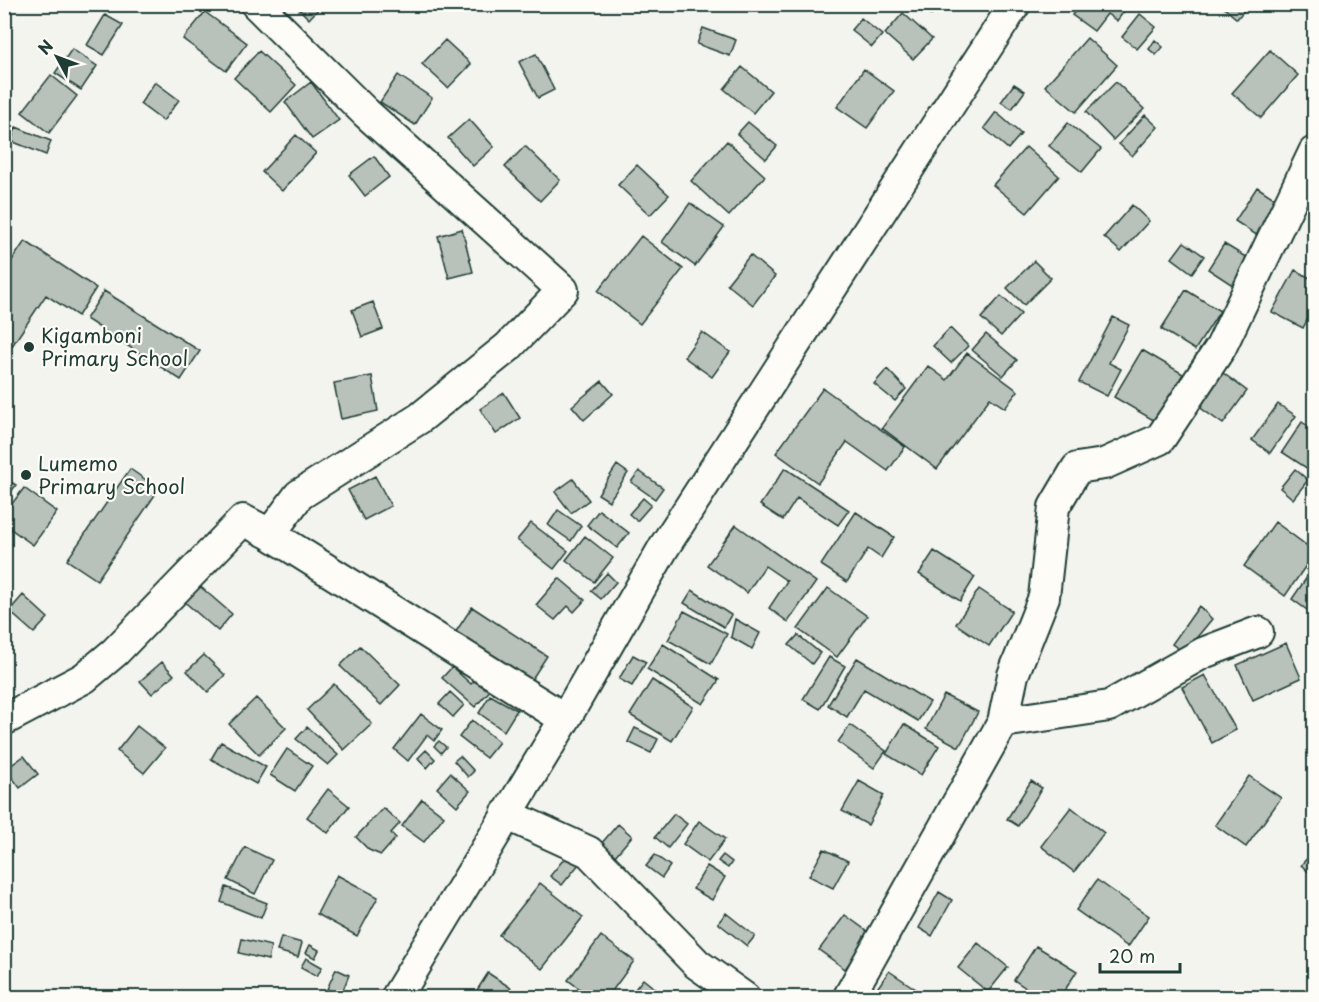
<svg xmlns="http://www.w3.org/2000/svg" width="1319" height="1002" viewBox="0 0 1319 1002" font-family="'Playpen Sans',sans-serif">
<style>
.building{fill:#b9c1bb;stroke:#1f3d34;stroke-width:1.5}
.lines{fill:none;stroke-linecap:round;stroke-linejoin:round}
.street-casing{stroke:#1f3d34;stroke-width:34}
.street{stroke:#fdfcf7;stroke-width:30}
.poi-dot{fill:#1f3d34;stroke:#fdfcf7;stroke-width:2}
.labels{text-anchor:middle;stroke-width:4.5;stroke-linejoin:round;paint-order:stroke}
.poi-label{font-size:20px;fill:#1f3d34;stroke:#fdfcf7;text-anchor:start}
</style>
<rect width="100%" height="100%" fill="#f4f4ef"/>
<filter id="ink" filterUnits="userSpaceOnUse"><feTurbulence type="fractalNoise" baseFrequency=".0167" numOctaves="2"/><feDisplacementMap in="SourceGraphic" scale="12" xChannelSelector="R" yChannelSelector="G"/><feConvolveMatrix kernelMatrix="1 2 1 2 8 2 1 2 1" color-interpolation-filters="sRGB"/></filter>
<g filter="url(#ink)">
<path class="building" d="M294 4H323L309 19Z
M917 4H939L931 15Z
M1080 4H1129L1117 21 1107 14 1094 31 1072 15Z
M1225 4H1249L1237 19 1223 7Z
M205 12 247 43 226 71 183 39Z
M903 13 932 39 913 59 885 34Z
M1140 14 1156 27 1137 49 1122 37Z
M105 15 123 25 104 55 87 45Z
M861 18 882 35 872 47 851 30Z
M703 28 736 40 730 56 697 44Z
M1087 38 1117 65 1076 112 1045 86Z
M445 40 471 64 448 88 422 64Z
M1155 40 1163 47 1156 55 1149 49Z
M72 49 97 66 81 90 55 73Z
M1270 50 1298 75 1261 118 1232 93Z
M259 51 296 85 271 112 234 78Z
M536 54 554 90 538 98 519 62Z
M742 67 771 91 753 113 724 89Z
M864 69 894 91 867 128 837 107Z
M51 75 77 96 49 133 22 112Z
M398 75 432 98 415 125 380 102Z
M155 82 179 100 163 121 140 104Z
M311 82 339 120 312 139 285 102Z
M1116 82 1144 109 1113 140 1086 112Z
M1014 84 1025 91 1012 109 1001 102Z
M996 112 1021 134 1008 149 984 128Z
M1145 115 1158 127 1132 156 1119 144Z
M469 119 494 147 473 166 448 138Z
M748 122 777 146 766 159 737 134Z
M1068 123 1101 149 1082 172 1049 146Z
M16 127 51 141 46 155 11 141Z
M296 135 316 153 282 191 262 172Z
M727 141 765 176 729 216 691 181Z
M525 146 560 180 540 201 505 167Z
M1026 147 1059 176 1027 213 993 185Z
M374 156 389 177 365 196 349 175Z
M637 165 669 195 650 215 618 185Z
M1257 187 1283 204 1261 238 1235 221Z
M690 203 724 227 695 266 662 242Z
M1132 205 1149 221 1121 252 1104 237Z
M462 229 473 272 449 278 438 236Z
M641 236 683 269 640 324 598 291Z
M25 241 96 288 78 316 46 295 4 358V272Z
M1184 242 1204 256 1192 273 1172 258Z
M1224 244 1254 262 1237 288 1208 269Z
M750 255 775 276 753 305 727 284Z
M1034 261 1051 278 1024 305 1007 288Z
M1295 270 1314 280V307L1303 328 1272 312Z
M1186 290 1220 311 1195 350 1161 329Z
M104 291 200 351 181 380 86 319Z
M1001 296 1021 314 1001 336 981 318Z
M373 302 383 329 362 337 352 310Z
M1113 317 1129 325 1109 363 1121 369 1107 396 1079 382Z
M950 328 968 346 951 363 933 346Z
M702 332 730 352 712 377 684 357Z
M986 334 1017 360 1003 376 972 350Z
M1142 350 1183 374 1155 421 1114 397Z
M967 353 1018 391 1005 408 990 398 937 469 882 428 928 366 947 380Z
M887 369 906 389 895 401 874 384Z
M1219 370 1247 391 1223 424 1195 404Z
M372 376 378 411 341 419 334 383Z
M602 381 613 394 584 420 572 406Z
M823 388 905 447 888 471 847 442 818 483 776 453Z
M504 393 520 418 496 434 480 409Z
M1278 404 1296 416 1270 453 1252 440Z
M1302 422 1314 430V466L1311 471 1282 452Z
M617 465 628 473 609 501 598 494Z
M785 468 849 510 838 525 797 498 783 520 760 505Z
M130 469 159 489 97 580 67 560Z
M1295 469 1308 480 1293 499 1280 488Z
M639 471 663 488 655 499 631 482Z
M375 476 391 506 364 520 348 490Z
M4 478 16 485 4 502Z
M573 479 589 500 571 513 555 492Z
M24 488 57 512 33 545 4 524V514Z
M643 498 651 505 637 521 629 514Z
M558 510 581 526 571 541 548 525Z
M599 510 629 533 617 548 587 525Z
M856 512 894 537 881 558 868 549 847 582 821 565Z
M1275 522 1314 551V554L1285 596 1244 566Z
M531 523 568 551 554 569 517 540Z
M736 525 816 582 788 622 769 608 787 581 765 566 747 593 707 565Z
M585 536 613 558 594 582 566 560Z
M934 551 975 577 960 601 919 574Z
M1314 567V615L1292 599Z
M607 573 616 582 601 599 591 591Z
M559 578 585 600 574 612 568 606 555 620 536 605Z
M195 582 232 614 218 631 180 598Z
M828 588 867 616 837 657 798 629Z
M979 589 1012 611 989 646 956 624Z
M692 590 731 615 724 627 684 603Z
M23 595 48 618 34 633 9 611Z
M1199 606 1212 619 1184 653 1172 644Z
M472 607 547 656 530 682 455 633Z
M684 611 727 634 711 664 668 640Z
M735 619 760 633 752 649 731 637Z
M798 635 820 653 812 664 789 645Z
M1286 643 1301 678 1253 700 1237 665Z
M663 644 719 680 703 704 647 669Z
M360 646 400 685 381 705 340 666Z
M204 655 225 675 208 692 187 671Z
M633 655 646 662 632 686 619 679Z
M829 657 845 666 820 709 803 699Z
M857 658 930 702 918 721 864 689 847 717 828 705Z
M162 662 174 675 152 694 140 681Z
M452 667 471 684 482 673 495 685 475 707 442 678Z
M1205 675 1236 730 1212 743 1182 687Z
M652 680 693 707 672 741 630 715Z
M334 684 372 724 344 750 307 710Z
M450 692 464 705 453 717 439 704Z
M490 695 517 710 504 731 479 713Z
M944 695 978 712 959 747 926 729Z
M256 698 286 728 259 755 229 724Z
M421 714 442 730 434 741 427 735 408 761 394 749Z
M472 720 499 742 486 758 459 737Z
M904 724 939 746 921 775 886 754Z
M850 725 886 751 874 768 838 742Z
M137 726 165 748 144 773 117 751Z
M307 727 338 755 328 765 296 739Z
M635 728 658 739 651 753 628 742Z
M439 741 446 747 441 753 434 746Z
M221 742 266 767 256 784 211 759Z
M287 749 312 766 295 791 270 775Z
M426 750 435 759 427 768 418 758Z
M24 756 38 774 20 788 6 769Z
M460 756 474 771 468 777 454 761Z
M450 773 470 791 457 806 437 788Z
M1249 776 1281 798 1246 847 1215 825Z
M859 781 884 795 868 825 842 811Z
M1031 781 1042 788 1018 826 1007 819Z
M328 789 349 806 328 833 307 817Z
M422 799 444 816 424 842 402 826Z
M1071 807 1104 833 1074 872 1041 846Z
M383 808 400 823 391 833 396 838 381 855 369 850 356 837Z
M674 814 687 824 668 848 655 837Z
M699 821 725 839 708 862 683 844Z
M618 824 632 836 615 856 601 844Z
M245 847 272 860 255 894 228 880Z
M572 849 584 858 562 885 550 876Z
M824 849 848 861 833 888 809 876Z
M1314 851V877L1301 865Z
M655 855 670 866 662 878 646 866Z
M723 855 732 862 728 868 718 861Z
M707 866 725 877 712 900 693 889Z
M337 875 378 897 357 936 317 914Z
M1097 880 1149 916 1128 947 1076 910Z
M540 883 583 917 542 969 499 935Z
M226 887 267 903 261 918 221 902Z
M939 892 952 900 932 936 919 928Z
M726 913 755 936 747 946 718 923Z
M845 915 871 934 845 969 819 950Z
M601 936 634 961 607 998H592L568 980Z
M281 937 302 943 298 957 277 951Z
M242 939 271 946 268 960 239 953Z
M978 943 1008 967 988 992 958 968Z
M310 945 319 950 315 958 306 953Z
M1036 946 1077 971 1060 998H1041L1014 980Z
M306 958 322 967 317 976 301 967Z
M336 969 349 975 341 995 327 989Z
M889 971 925 995 924 998H887L876 990Z
M488 973 511 988 508 994 514 998H472Z
M643 979 658 991 653 998H628Z"/>
<g class="lines">
<g class="street-casing">
<path id="street" d="M256 4 365 112 563 290 508 347 420 418 299 495 270 534
M4 720 84 678 115 652 243 520 270 534 565 719
M1003 722 1109 706 1203 653 1258 632
M506 814 589 852 697 964 745 998
M396 998 565 719 664 547 1015 4
M848 998 1003 722 1013 675 1044 597 1054 507 1077 468 1104 464 1160 439 1221 347 1314 152"/>
</g>
<use href="#street" class="street"/>
</g>
</g>
<g class="poi-dot">
<circle cx="29" cy="347" r="6"/>
<circle cx="26" cy="475" r="6"/>
</g>
<g class="labels">
<g class="poi-label">
<text x="41" y="343">Kigamboni<tspan x="41" dy="23">Primary School</tspan></text>
<text x="38" y="471">Lumemo<tspan x="38" dy="23">Primary School</tspan></text>
</g>
</g>
<rect width="1319" height="1002" fill="none" stroke="#fdfcf7" stroke-width="24"/>
<rect x="12" y="12" width="1295" height="978" fill="none" stroke="#1f3d34" stroke-width="2" filter="url(#ink)"/>
<g transform="translate(57 57) rotate(311)" stroke="#fdfcf7" stroke-width="4.5" paint-order="stroke">
<path d="M0-4.5L10 22L0 15L-10 22Z" fill="#1f3d34"/>
<text y="-9" font-size="16" font-weight="bold" text-anchor="middle" fill="#1f3d34">N</text>
</g>
<path d="M1100 963v9h80v-9" fill="none" stroke="#1f3d34" stroke-width="3"/>
<text x="1109" y="963" font-size="18" fill="#1f3d34" stroke="#fdfcf7" stroke-width="4.5" paint-order="stroke">20 m</text>
</svg>
